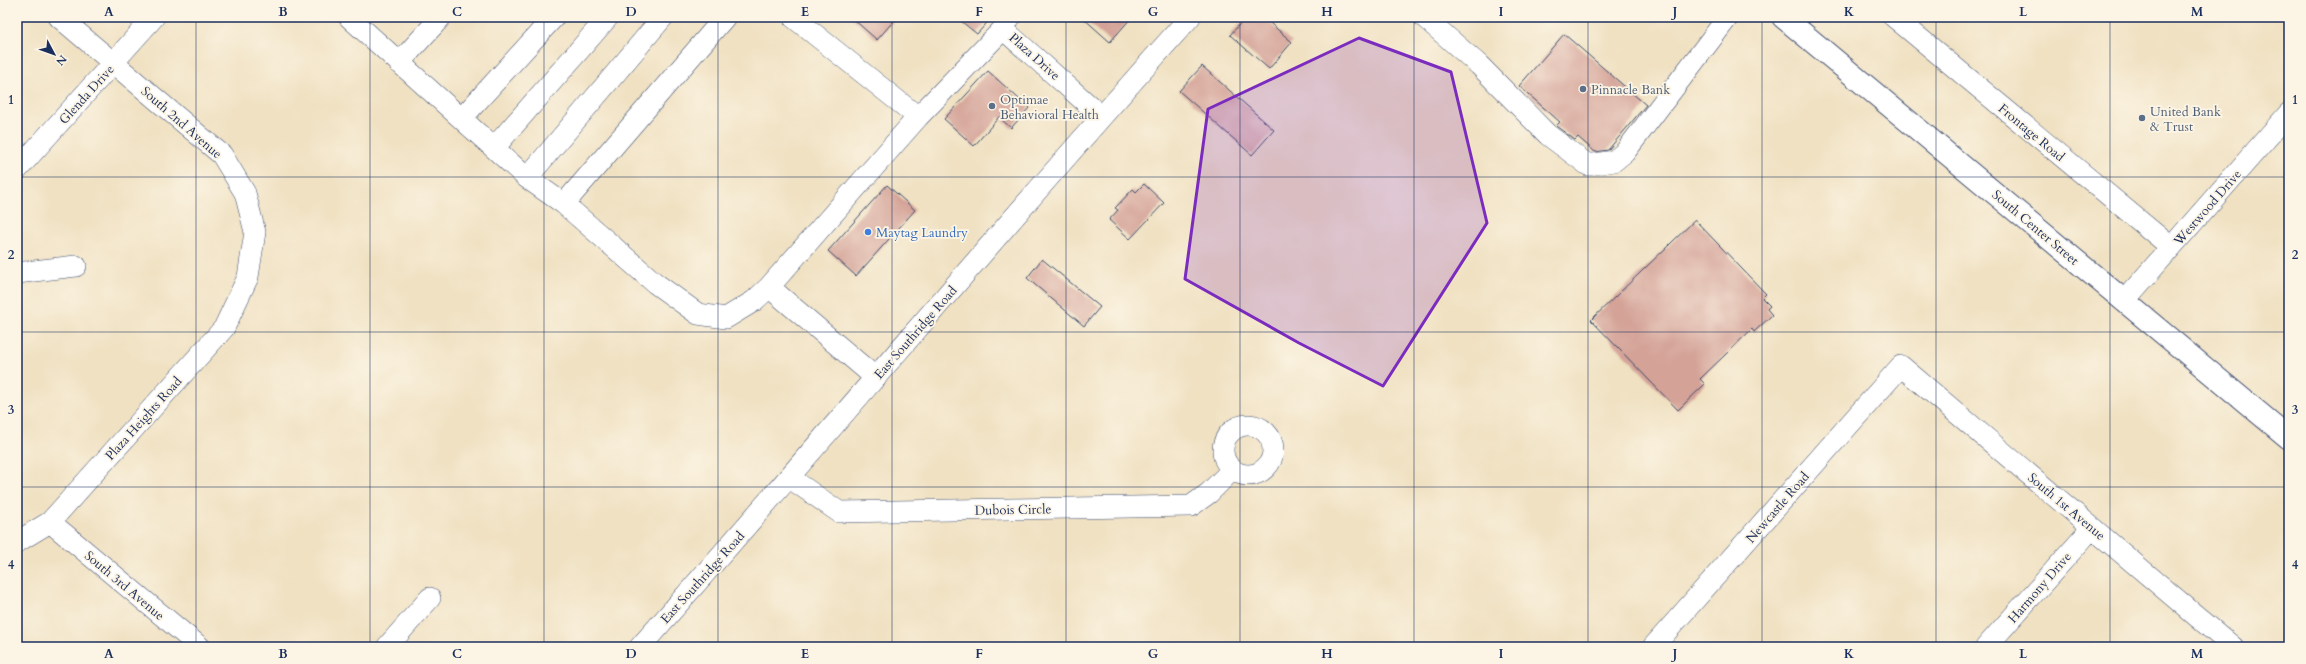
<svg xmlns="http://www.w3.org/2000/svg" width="2306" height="664" viewBox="0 0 2306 664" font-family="Cardo,serif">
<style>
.building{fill:#d4a297}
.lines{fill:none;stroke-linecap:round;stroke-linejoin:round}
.minor-casing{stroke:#3b4a6d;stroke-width:22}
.major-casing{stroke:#3b4a6d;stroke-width:24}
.minor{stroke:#fff;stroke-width:21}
.major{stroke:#fff;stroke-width:22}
.marked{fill:#7b2cbf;fill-opacity:0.2;stroke:#7b2cbf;stroke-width:3;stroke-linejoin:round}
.grid{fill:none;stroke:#1b2f5e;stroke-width:1;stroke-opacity:0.55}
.service-dot{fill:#5c6f8a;stroke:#fcf5e5;stroke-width:1.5}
.shop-dot{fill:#3f7fe0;stroke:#fcf5e5;stroke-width:1.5}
.labels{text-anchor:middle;stroke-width:3.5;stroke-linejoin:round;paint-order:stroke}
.street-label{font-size:13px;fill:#1b2f5e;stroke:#fcf5e5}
.service-label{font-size:13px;fill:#4e5e75;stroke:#fcf5e5;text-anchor:start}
.shop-label{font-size:13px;fill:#366cbe;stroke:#fcf5e5;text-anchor:start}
.neatline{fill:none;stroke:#1b2f5e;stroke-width:1.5}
.grid-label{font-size:13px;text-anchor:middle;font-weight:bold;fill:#1b2f5e}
</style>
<rect width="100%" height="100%" fill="#fcf5e5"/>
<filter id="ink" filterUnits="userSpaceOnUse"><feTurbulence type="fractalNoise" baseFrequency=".025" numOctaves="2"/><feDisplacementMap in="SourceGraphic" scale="8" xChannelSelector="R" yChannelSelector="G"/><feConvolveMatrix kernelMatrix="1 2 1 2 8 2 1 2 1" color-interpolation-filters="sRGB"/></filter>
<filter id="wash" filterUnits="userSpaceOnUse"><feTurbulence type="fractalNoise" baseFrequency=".012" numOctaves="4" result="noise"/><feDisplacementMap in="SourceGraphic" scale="16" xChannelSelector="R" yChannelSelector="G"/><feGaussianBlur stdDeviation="0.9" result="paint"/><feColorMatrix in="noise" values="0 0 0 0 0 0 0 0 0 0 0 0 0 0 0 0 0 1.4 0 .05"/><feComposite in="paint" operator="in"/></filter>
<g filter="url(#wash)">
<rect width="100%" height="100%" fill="#f0e1c2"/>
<g id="blocks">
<path class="building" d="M851 17H897L877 40Z
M956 17H992L977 34Z
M1082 17H1132L1110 42Z
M1246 17H1263L1292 42 1269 69 1230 35Z
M1564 34 1646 105 1608 150 1595 152 1578 137 1575 140 1556 126 1560 122 1519 86Z
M1202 66 1274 130 1252 155 1179 91Z
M988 71 1029 108 1011 128 999 117 974 146 944 119Z
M1144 184 1164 203 1130 239 1109 220 1118 210 1115 208 1133 189 1136 192Z
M887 185 915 210 856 276 828 251Z
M1695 220 1766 294 1762 298 1770 306 1767 309 1772 315 1754 332 1752 329 1700 379 1705 384 1678 410 1591 320Z
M1042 259 1100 307 1084 326 1027 278Z"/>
</g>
</g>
<g filter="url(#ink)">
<use href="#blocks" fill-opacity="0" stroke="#3b4a6d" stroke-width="1"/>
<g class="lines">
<g class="minor-casing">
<path id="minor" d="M349 17 527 178 564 204 655 283 698 314 726 318 754 301 769 287
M793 17 918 117 1003 29 1010 17
M1424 17 1479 65 1548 135 1588 165 1614 161 1625 152 1728 17
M1894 17 2171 247
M1003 29 1101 116
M399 63 441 17
M462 118 554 17
M494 148 608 17
M17 170 154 17
M527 178 663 17
M564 204 725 17
M17 273 76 266
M2124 301 2289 113
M876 378 769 287 918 117
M1223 450a25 25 0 1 1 50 0a25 25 0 1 1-50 0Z
M790 478 839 512 1191 506 1209 493 1232 470
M50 522 200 647
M17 542 50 522 224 328 248 277 255 232 245 193 222 155 59 17
M387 647 430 598
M640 647C825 439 1004 225 1190 17
M1653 647 1901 366 2233 647
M1986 647 2092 528"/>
</g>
<g class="major-casing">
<path id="major" d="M1783 17 2289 438"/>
</g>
<use href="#minor" class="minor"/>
<use href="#major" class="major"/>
</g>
</g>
<path class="marked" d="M1359 38 1451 72 1487 223 1383 386 1299 343 1185 279 1208 109Z"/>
<path class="grid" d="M196 17V647M370 17V647M544 17V647M718 17V647M892 17V647M1066 17V647M1240 17V647M1414 17V647M1588 17V647M1762 17V647M1936 17V647M2110 17V647M17 177H2289M17 332H2289M17 487H2289"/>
<g class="service-dot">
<circle cx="1583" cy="89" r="4"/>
<circle cx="992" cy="106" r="4"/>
<circle cx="2142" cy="118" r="4"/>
</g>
<circle class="shop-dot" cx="868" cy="232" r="4"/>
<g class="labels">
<g class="street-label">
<text transform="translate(1035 56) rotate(42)" y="5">Plaza Drive</text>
<text transform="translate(86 94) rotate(-48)" y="5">Glenda Drive</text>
<text transform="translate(182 122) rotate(41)" y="5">South 2nd Avenue</text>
<text transform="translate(2032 132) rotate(40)" y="5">Frontage Road</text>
<text transform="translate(2207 207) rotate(-49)" y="5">Westwood Drive</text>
<text transform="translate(2036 227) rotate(40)" y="5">South Center Street</text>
<text transform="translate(915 332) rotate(-49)" y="5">East Southridge Road</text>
<text transform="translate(143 418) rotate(-48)" y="5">Plaza Heights Road</text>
<text transform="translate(2067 506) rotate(40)" y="5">South 1st Avenue</text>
<text transform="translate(1777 507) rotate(-49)" y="5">Newcastle Road</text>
<text transform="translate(1013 509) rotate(-1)" y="5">Dubois Circle</text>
<text transform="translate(702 577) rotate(-48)" y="5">East Southridge Road</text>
<text transform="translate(125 585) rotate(40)" y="5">South 3rd Avenue</text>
<text transform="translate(2039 587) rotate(-49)" y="5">Harmony Drive</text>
</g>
<g class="service-label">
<text x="1591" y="94">Pinnacle Bank</text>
<text x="1000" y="104">Optimae<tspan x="1000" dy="15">Behavioral Health</tspan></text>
<text x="2150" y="116">United Bank<tspan x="2150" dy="15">&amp; Trust</tspan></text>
</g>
<g class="shop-label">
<text x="876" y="237">Maytag Laundry</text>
</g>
</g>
<rect width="2306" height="664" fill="none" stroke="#fcf5e5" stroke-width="44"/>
<g transform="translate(54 54) rotate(131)" stroke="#fcf5e5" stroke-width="3" paint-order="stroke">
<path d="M0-3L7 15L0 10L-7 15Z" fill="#1b2f5e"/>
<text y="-6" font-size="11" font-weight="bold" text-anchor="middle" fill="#1b2f5e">N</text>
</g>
<rect x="22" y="22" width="2262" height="620" class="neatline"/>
<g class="grid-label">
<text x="109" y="16">A</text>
<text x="283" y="16">B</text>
<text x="457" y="16">C</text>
<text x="631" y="16">D</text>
<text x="805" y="16">E</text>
<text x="979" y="16">F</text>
<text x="1153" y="16">G</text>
<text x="1327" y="16">H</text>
<text x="1501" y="16">I</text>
<text x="1675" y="16">J</text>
<text x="1849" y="16">K</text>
<text x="2023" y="16">L</text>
<text x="2197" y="16">M</text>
<text x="11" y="104">1</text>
<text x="2295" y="104">1</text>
<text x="11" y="259">2</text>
<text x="2295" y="259">2</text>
<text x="11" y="414">3</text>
<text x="2295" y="414">3</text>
<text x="11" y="569">4</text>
<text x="2295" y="569">4</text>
<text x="109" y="658">A</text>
<text x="283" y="658">B</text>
<text x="457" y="658">C</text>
<text x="631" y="658">D</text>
<text x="805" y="658">E</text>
<text x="979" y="658">F</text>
<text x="1153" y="658">G</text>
<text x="1327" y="658">H</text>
<text x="1501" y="658">I</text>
<text x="1675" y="658">J</text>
<text x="1849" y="658">K</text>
<text x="2023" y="658">L</text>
<text x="2197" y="658">M</text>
</g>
</svg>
